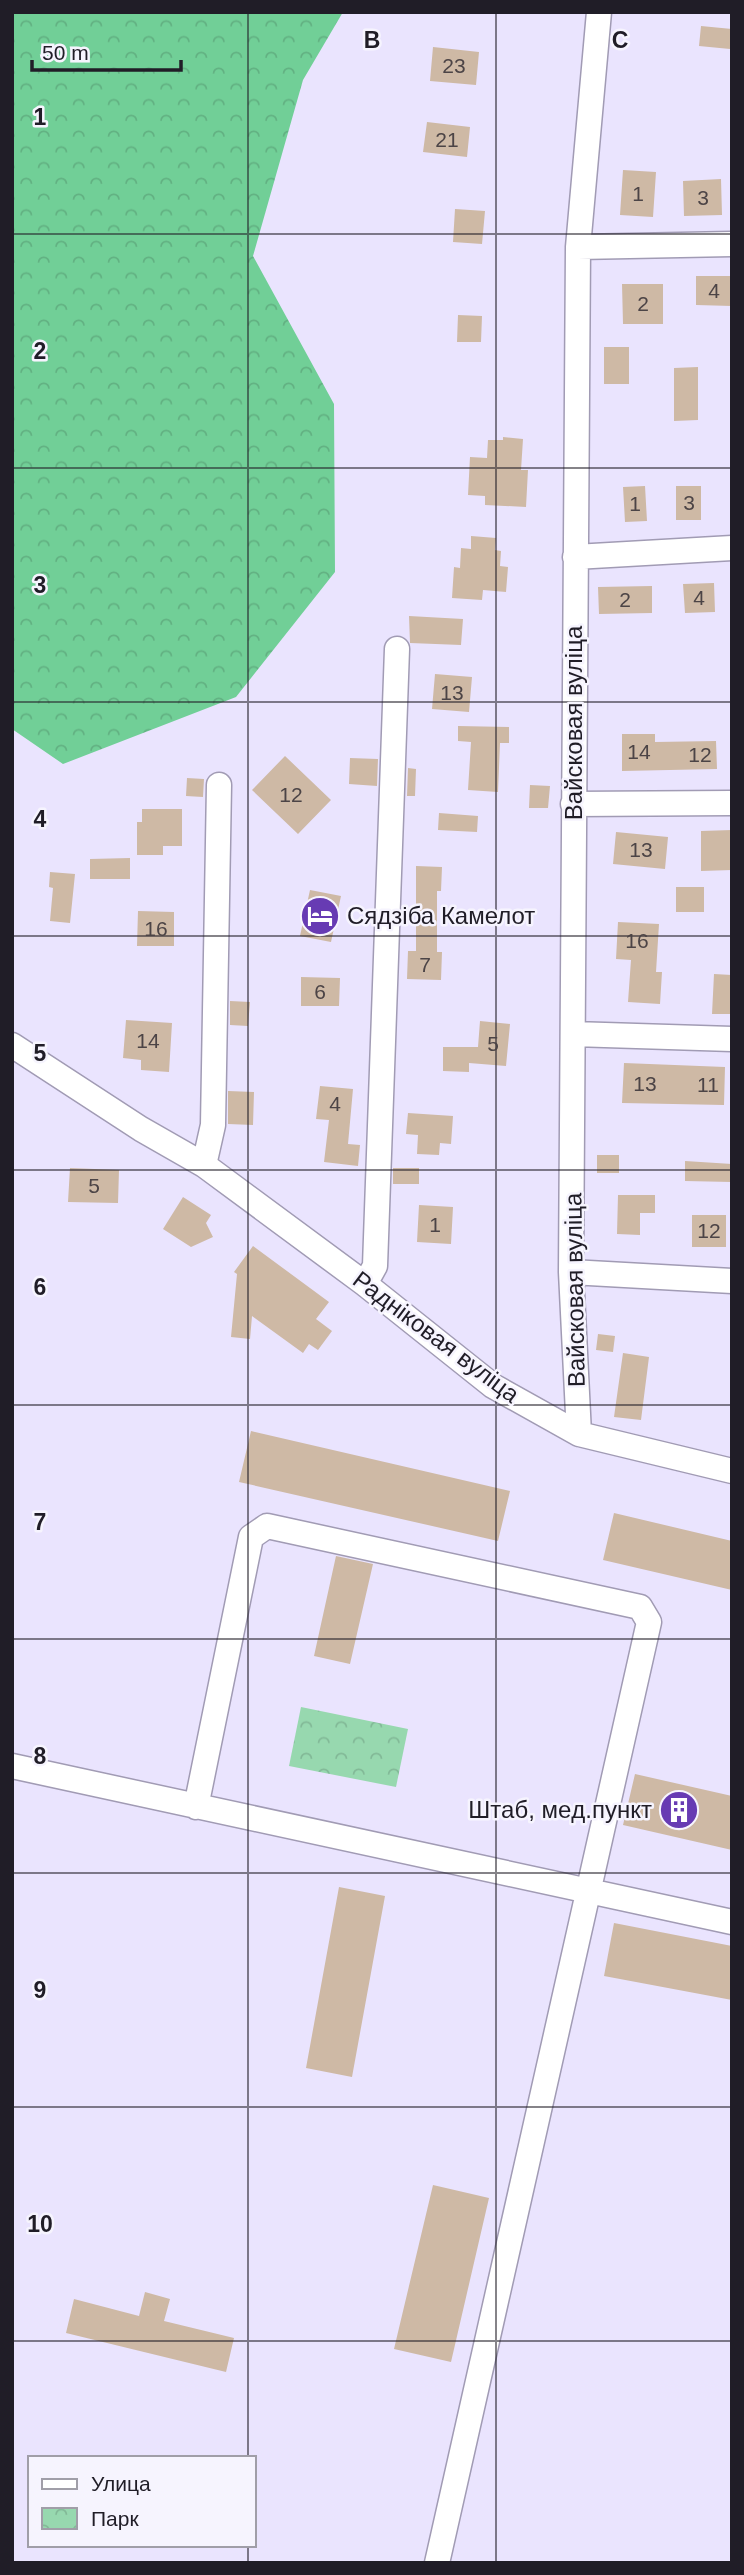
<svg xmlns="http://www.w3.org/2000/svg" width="744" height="2575" viewBox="0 0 744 2575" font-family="Arial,sans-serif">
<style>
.forest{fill:url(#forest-crowns)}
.park{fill:url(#park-crowns)}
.building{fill:#ceb9a5}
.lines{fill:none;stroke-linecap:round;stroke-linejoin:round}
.minor-casing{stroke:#a19bb4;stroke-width:27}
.minor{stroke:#fff;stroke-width:24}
.grid{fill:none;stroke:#201d27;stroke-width:2;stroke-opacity:0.55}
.labels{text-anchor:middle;stroke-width:5;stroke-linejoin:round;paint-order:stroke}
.number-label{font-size:21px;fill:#4c4446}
.street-label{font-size:24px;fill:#201d27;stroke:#f6f4fe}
.poi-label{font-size:24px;fill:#201d27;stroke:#f6f4fe;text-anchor:start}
.grid-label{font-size:23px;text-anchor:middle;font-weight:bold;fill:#201d27;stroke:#f6f4fe;stroke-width:5;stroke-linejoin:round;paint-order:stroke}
</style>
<defs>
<pattern id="forest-crowns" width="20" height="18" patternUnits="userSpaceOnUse" patternTransform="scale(1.75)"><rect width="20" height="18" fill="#71cf97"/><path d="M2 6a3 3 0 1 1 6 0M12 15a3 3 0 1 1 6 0" fill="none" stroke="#62b182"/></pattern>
<pattern id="park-crowns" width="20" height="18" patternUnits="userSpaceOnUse" patternTransform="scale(1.75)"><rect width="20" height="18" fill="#97d8af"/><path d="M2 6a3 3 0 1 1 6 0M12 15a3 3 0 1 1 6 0" fill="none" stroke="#82b997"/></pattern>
</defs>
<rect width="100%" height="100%" fill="#eae4fe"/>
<path class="forest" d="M12 12H343L303 80 253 256 334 404 335 572 236 697 63 764 12 729Z"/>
<path class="park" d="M301 1707 408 1729 396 1787 289 1766Z"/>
<path class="building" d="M701 26 732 29 730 49 699 46Z
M433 47 479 52 476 85 430 81Z
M427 122 470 127 467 157 423 152Z
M623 170 656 172 653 217 620 215Z
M721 179 722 215 684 216 683 181Z
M455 209 485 211 482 244 453 242Z
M696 276H732V306L696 305Z
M622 284H663V324H623Z
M458 315 482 316 481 342H457Z
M604 347H629V384H604Z
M698 367V420L674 421V368Z
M503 437 523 439 521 470H528L526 507 485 505V496L468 495 470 457 487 458 488 440H503Z
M645 486 647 521 625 522 623 487Z
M676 486H701V520H676Z
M471 536 496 538 495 550 501 551 500 566 508 567 506 592 483 590 482 600 452 598 454 567 460 568 461 548 471 549Z
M714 583 715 612 685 613 683 584Z
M652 586V613L599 614 598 587Z
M409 616 463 619 461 645 410 643Z
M435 674 472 677 469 712 432 709Z
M458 726 509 727V743H500L498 792 468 790 471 742 458 741Z
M622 734H655V742L716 741 717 769 622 771Z
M285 756 331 800 298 834 252 790Z
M350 758 378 759 377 786 349 784Z
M408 768 416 769 415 796H407Z
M187 778 204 779 203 797 186 796Z
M530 785 550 786 548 808H529Z
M142 809H182V846H163V855H137V822H142Z
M439 813 478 816 477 832 438 830Z
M732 830V870L701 871V831Z
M616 832 668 837 665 869 613 864Z
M130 858V879H90V859Z
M416 866 442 867 441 891H437V952H442L441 980 407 979 408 951H416Z
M50 872 75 874 70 923 50 921 53 888 49 887Z
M676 887H704V912H676Z
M310 890 341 896 331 942 300 936Z
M138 911 174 912V946H137Z
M618 922 659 924 656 972H662L660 1004 628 1002 631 960 616 959Z
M714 974 732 975V1014H712Z
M301 977 340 978 339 1006H301Z
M230 1001 250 1002 248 1026 230 1025Z
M126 1020 172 1023 169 1072 141 1070V1060L123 1058Z
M480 1021 510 1024 506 1066 469 1063V1072L443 1071V1047H478Z
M624 1063 725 1067 724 1105 622 1103Z
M320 1086 353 1089 348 1144 360 1145 358 1166 324 1162 329 1120 316 1119Z
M228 1091 254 1092 253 1125 228 1124Z
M408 1113 453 1116 451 1144 440 1143 439 1155 417 1154 418 1135 406 1134Z
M597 1155H619V1173H597Z
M685 1161 732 1164V1182L685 1181Z
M70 1168 119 1170 118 1203 68 1202Z
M393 1168H419V1184H393Z
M618 1195H655V1213H640V1235L617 1234Z
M183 1197 211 1215 206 1223 213 1237 191 1247 163 1229Z
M419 1205 453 1207 451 1244 417 1242Z
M692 1215H726V1247H692Z
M253 1246 329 1302 316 1319 332 1331 318 1350 309 1344 303 1353 252 1316 250 1339 231 1337 237 1274 234 1272Z
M598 1334 615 1336 613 1352 596 1350Z
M623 1353 649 1357 641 1420 614 1417Z
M251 1431 510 1491 498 1541 239 1482Z
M614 1513 732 1541V1590L603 1560Z
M336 1556 373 1564 350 1664 314 1656Z
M635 1774 732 1796V1850L623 1825Z
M339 1887 385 1896 352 2077 306 2068Z
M614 1923 732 1946V2000L604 1976Z
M433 2185 489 2198 451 2362 394 2349Z
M145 2292 170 2299 164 2321 234 2338 226 2372 66 2333 74 2299 139 2316Z"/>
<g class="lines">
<g class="minor-casing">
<path id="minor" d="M578 247 732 244
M575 557 732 548
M573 804 732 803
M573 1034 732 1039
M12 1045 141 1129 204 1165 365 1284 493 1386 579 1434 732 1471
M204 1165 213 1125 219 785
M571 1272 732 1281
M365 1284 375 1266 397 649
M579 1434 571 1272 578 247 599 12
M12 1766 732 1922
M196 1807 251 1537 267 1526 640 1607 649 1622 437 2563"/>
</g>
<use href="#minor" class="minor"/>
</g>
<path class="grid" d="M248 12V2458M496 12V2563M12 234H732M12 468H732M12 702H732M12 936H732M12 1170H732M12 1405H732M12 1639H732M12 1873H732M12 2107H732M12 2341H732M248 2545V2563"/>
<defs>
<g id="hotel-disc" transform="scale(2.0125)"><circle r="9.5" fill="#673bb3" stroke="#f6f4fe"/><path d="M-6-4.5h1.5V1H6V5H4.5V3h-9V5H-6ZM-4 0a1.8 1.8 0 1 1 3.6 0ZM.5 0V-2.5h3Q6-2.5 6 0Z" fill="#fff"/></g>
<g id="building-disc" transform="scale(2.0125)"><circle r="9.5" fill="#673bb3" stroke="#f6f4fe"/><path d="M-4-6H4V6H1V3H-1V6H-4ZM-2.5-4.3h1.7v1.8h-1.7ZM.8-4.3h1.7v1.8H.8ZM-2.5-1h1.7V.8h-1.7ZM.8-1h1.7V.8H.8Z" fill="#fff"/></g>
</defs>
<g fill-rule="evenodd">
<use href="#hotel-disc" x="320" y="916"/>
<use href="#building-disc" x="679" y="1810"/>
</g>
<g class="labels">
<g class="number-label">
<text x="454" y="73">23</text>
<text x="447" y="147">21</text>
<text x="638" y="201">1</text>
<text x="703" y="205">3</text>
<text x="714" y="298">4</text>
<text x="643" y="311">2</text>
<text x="689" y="510">3</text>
<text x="635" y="511">1</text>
<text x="699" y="605">4</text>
<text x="625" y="607">2</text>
<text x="452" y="700">13</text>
<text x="639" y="759">14</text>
<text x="700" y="762">12</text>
<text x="291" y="802">12</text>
<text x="641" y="857">13</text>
<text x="156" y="936">16</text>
<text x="637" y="948">16</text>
<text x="425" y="972">7</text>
<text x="320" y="999">6</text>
<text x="148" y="1048">14</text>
<text x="493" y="1051">5</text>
<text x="645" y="1091">13</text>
<text x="708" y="1092">11</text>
<text x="335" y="1111">4</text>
<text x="94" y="1193">5</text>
<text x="435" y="1232">1</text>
<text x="709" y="1238">12</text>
</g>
<g class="street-label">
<text transform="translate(574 723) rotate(-90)" y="8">Вайсковая вуліца</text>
<text transform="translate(575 1290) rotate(-91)" y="8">Вайсковая вуліца</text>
<text transform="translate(436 1337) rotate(37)" y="8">Радніковая вуліца</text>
</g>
<g class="poi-label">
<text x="347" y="924">Сядзіба Камелот</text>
<text x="652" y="1818" text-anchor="end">Штаб, мeд.пункт</text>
</g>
</g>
<g class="grid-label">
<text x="372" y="48">B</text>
<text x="620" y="48">C</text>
<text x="40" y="125">1</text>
<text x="40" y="359">2</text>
<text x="40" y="593">3</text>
<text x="40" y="827">4</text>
<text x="40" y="1061">5</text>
<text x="40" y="1295">6</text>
<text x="40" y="1530">7</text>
<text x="40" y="1764">8</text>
<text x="40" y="1998">9</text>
<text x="40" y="2232">10</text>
</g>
<rect width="744" height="2575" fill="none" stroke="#201d27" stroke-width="28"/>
<rect x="28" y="2456" width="228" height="91" fill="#f6f4fe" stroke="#a09ea8" stroke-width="2"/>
<rect x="42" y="2479" width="35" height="10" fill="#ffffff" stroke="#a09ea8" stroke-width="2"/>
<text x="91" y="2491" font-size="21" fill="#201d27">Улица</text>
<rect x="42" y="2508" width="35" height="21" fill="url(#park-crowns)" stroke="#a09ea8" stroke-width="2"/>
<text x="91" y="2526" font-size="21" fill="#201d27">Парк</text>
<path d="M32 60v10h149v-10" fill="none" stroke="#201d27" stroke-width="3.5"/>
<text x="42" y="60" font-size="21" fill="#201d27" stroke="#f6f4fe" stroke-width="5" paint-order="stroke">50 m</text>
</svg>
